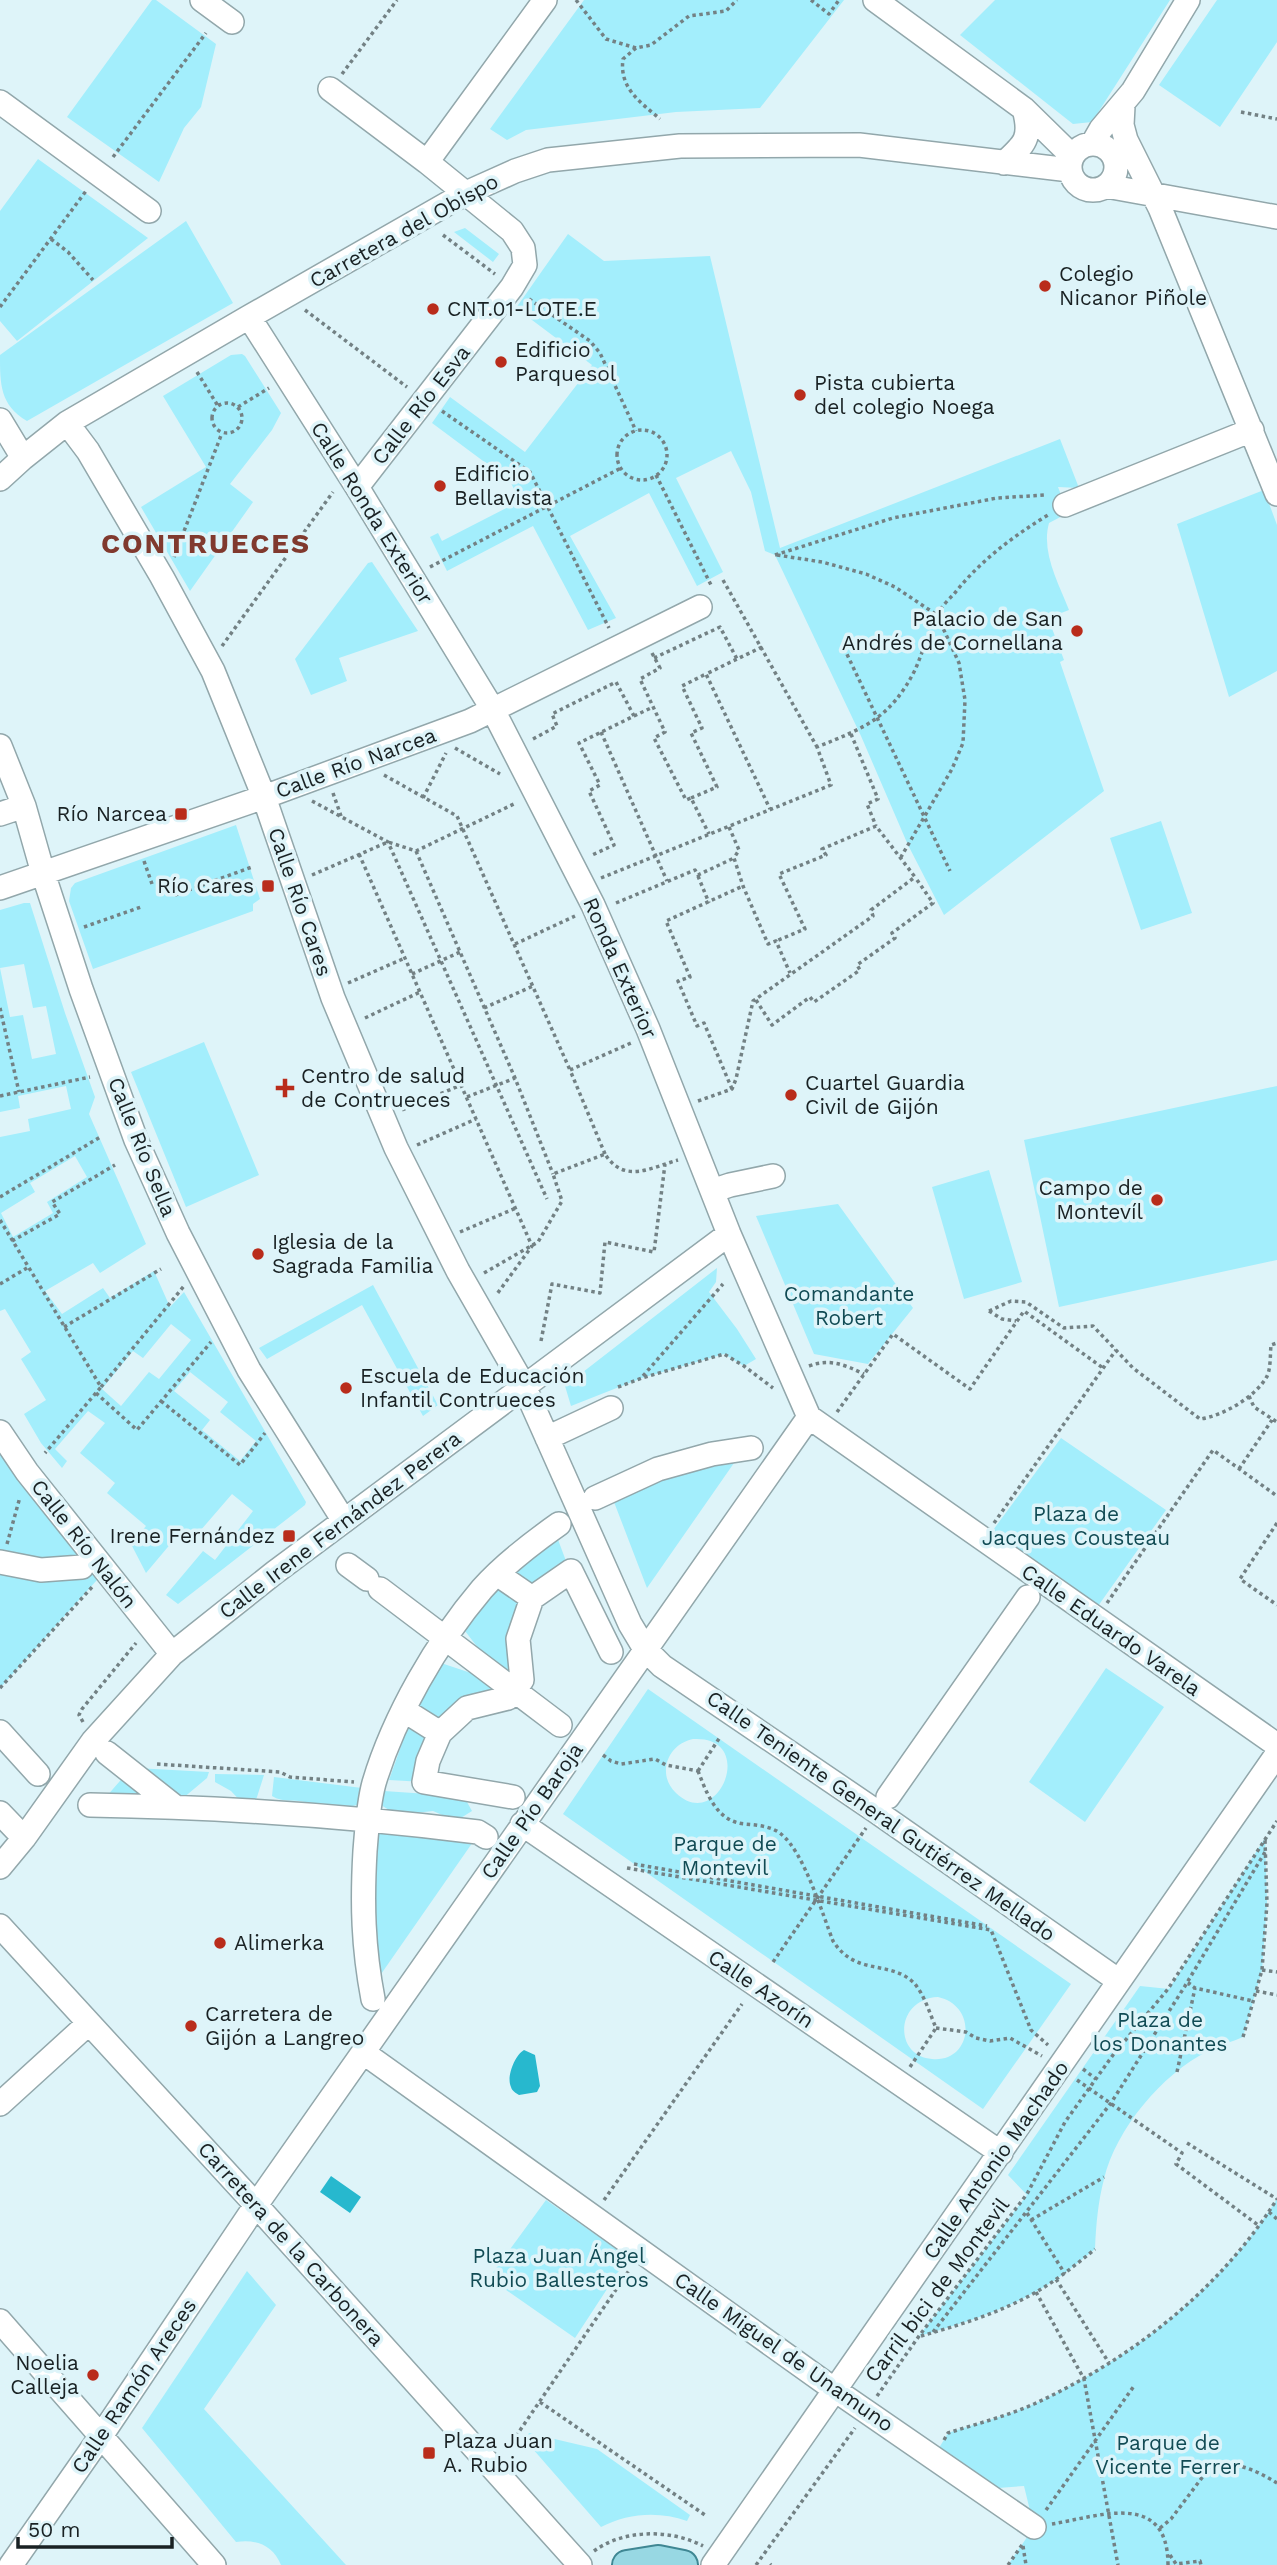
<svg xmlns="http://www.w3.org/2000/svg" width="1277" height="2565" viewBox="0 0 1277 2565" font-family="'Work Sans',sans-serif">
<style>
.green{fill:#a3eefc;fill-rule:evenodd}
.water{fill:#27b8ce}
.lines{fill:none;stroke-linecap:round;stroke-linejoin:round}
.minor-casing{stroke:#92a7ab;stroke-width:26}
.major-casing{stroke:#3f8793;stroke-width:32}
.path{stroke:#738184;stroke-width:3.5;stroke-dasharray:3.5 3.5;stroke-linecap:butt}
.minor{stroke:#fff;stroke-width:23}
.major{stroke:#98d8e3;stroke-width:28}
.poi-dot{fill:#b92c1b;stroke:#def4f9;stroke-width:2.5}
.labels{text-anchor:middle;stroke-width:7;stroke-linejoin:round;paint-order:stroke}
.street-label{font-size:21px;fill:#192123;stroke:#def4f9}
.poi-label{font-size:21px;fill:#192123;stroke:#def4f9;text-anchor:start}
.park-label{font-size:21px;fill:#114b54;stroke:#def4f9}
.district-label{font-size:28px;font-weight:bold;letter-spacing:2px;fill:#80392e;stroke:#def4f9}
</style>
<rect width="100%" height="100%" fill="#def4f9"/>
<path class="green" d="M152 0H156L216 44 201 107 184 128 159 182 67 117Z
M584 0H844L760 108 676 112 526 130 507 140 490 129Z
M995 0H1170L1092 122 1073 124 960 35Z
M1217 0H1277V42L1220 127 1159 85Z
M38 159 148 238 17 341 0 321V211Z
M186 221 233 303 27 421C0 405 0 384 0 355Z
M465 228 499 254 493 262 454 232Z
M568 234 604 261 710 256 780 548 1060 439 1079 488 1058 487 1068 513 1049 523C1041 552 1058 582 1069 610L1048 618 1064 660 1060 662 1104 791 944 915 908 845 861 736 775 555 765 551 751 492 731 451 676 478 723 572 697 586 649 493 570 536 616 618 588 630 533 526 447 571 430 537 438 533 442 541 520 501 510 481 432 423 450 397 525 452 592 365 516 308Z
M242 354 245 356 281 413 272 430 230 484 253 502 190 591 141 507 206 467 163 396 231 355Z
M1264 490 1277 525V671L1229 697 1177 524Z
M372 562 418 631 339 658 347 681 311 695 295 659 368 563Z
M1161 821 1192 913 1141 930 1110 838Z
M236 825 260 899 253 904V911L93 969 69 901 71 888 75 883Z
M24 903H30L65 1013 95 1097 89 1114 146 1244 100 1273 93 1263 45 1291 62 1314 103 1288 110 1298 154 1271 170 1307 184 1292 306 1502 305 1505 178 1604 166 1595 203 1551 215 1560 253 1511 232 1494 194 1538 183 1529 146 1573 131 1544 146 1526 107 1493 115 1483 80 1453 105 1423 88 1411 55 1449 67 1461 62 1468 41 1443 24 1414 46 1400 21 1359 31 1352 5 1309 0 1311V1137L30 1131 28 1119 71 1109 66 1086 18 1096 20 1108 0 1112V968L10 1017 23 1015 32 1059 56 1054 46 1006 33 1008 24 964 0 968V910ZM75 1156 87 1177 47 1202 53 1213 13 1237 1 1213 35 1192 30 1183ZM171 1324 191 1340 159 1379 149 1372 121 1406 102 1389 133 1351 143 1358ZM190 1372 228 1402 220 1412 256 1441 240 1461 202 1430 210 1420 174 1391Z
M204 1042 259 1175 186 1207 131 1072Z
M1277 1086V1260L1059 1307 1024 1140Z
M989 1170 1022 1282 964 1299 932 1187Z
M838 1204 913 1308 868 1364 814 1354 756 1216Z
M717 1268 716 1282 709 1292 737 1329 756 1359 744 1366 724 1354 642 1378 571 1406 565 1386Z
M373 1285 438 1405 423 1416 362 1305 267 1359 259 1348Z
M0 1432 105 1571 0 1688Z
M1061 1438 1166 1510 1091 1616 985 1541Z
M734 1463 647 1588 614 1502C651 1484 692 1466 734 1463Z
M557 1537 569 1569 533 1594 511 1677 482 1653 465 1631C487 1593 521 1563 557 1537Z
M441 1663 504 1684 441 1726 414 1713Z
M1106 1668 1164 1707 1085 1822 1029 1782Z
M648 1689 1071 1984 983 2109 563 1814ZM693 1739C758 1735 719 1834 676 1793 656 1774 668 1744 693 1739ZM938 1997C979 2006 972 2063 932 2059 893 2056 895 1999 938 1997Z
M410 1721 438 1738 424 1782 389 1780Z
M136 1768 209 1772 207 1778 182 1799Z
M126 1774 156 1798 106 1797Z
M215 1774 264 1775 257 1797 253 1805 245 1806 231 1791 215 1782Z
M274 1777 370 1789 366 1804C356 1804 348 1808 339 1809 327 1811 316 1805 305 1802 294 1799 283 1803 272 1796Z
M384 1791 457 1796 467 1802 472 1811 456 1821 433 1811 397 1815 381 1805Z
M378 1832 475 1839 379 1977 374 1931Z
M1265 1838 1267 1903 1262 1970 1243 2037C1232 2042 1219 2045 1208 2051 1162 2074 1116 2129 1104 2179 1098 2202 1096 2225 1095 2249 1076 2264 1058 2280 1037 2291 1001 2312 959 2325 919 2336L1027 2195 1008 2175 1140 1986 1169 1989Z
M1277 2199V2565H1008L1034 2527 1024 2486 998 2488 939 2448 948 2433C976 2424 1007 2416 1034 2404 1131 2359 1220 2290 1277 2199Z
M546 2200 628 2257 575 2338 489 2278Z
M247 2271 276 2305 204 2409 346 2565H281C273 2545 256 2539 236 2542L142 2428Z
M529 2433 597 2449 690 2515 687 2521C659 2511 628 2513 601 2527L525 2440Z"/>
<path class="water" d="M524 2050 535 2055 540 2086 537 2092 519 2095C516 2093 512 2091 511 2087 506 2077 515 2055 524 2050Z
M331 2176 361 2197 350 2213 320 2192Z"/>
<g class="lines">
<g class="minor-casing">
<path id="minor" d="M202 0 232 22
M875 0 1024 109 1072 156
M330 89 427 162 512 231 523 248 525 265 512 287 357 487
M0 102 149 211
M1123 106 1122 125 1126 140 1160 208 1277 494
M1093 143 1101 129 1133 91 1188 0
M1070 167a23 23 0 1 1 46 0a23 23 0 1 1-46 0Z
M427 162 545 0
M1004 163C1025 144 1032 138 1024 109
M1106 186 1277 217
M249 317 357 487 493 710 593 905 648 1029 729 1234 809 1417
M0 420 23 458
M67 423 88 451 162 577 213 671 264 797 333 998 396 1148 458 1271 524 1386 630 1624 645 1649 662 1666 877 1812 1119 1981
M0 479 23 458 67 423 249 317 466 193 515 171 548 160 680 146 859 145 1070 170
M1065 505 1252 430
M0 746 24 806 43 873 81 989 136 1140 178 1233 249 1370 344 1521
M0 814 24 806
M0 888 264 797 470 721 700 607
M712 1191 730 1185 773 1176
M809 1417 1277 1745
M0 1432 27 1472 172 1654
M547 1438 611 1408
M595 1498 658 1469 712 1454 751 1448
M0 1562 41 1570 82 1567
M348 1565 367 1579
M497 1574 532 1598
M380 1589 560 1725
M405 1711 440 1733
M0 1732 38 1774
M107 1753 174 1806
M513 1797 424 1782 428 1761 440 1733 467 1708 508 1698 522 1680 518 1639 532 1598 571 1571 611 1652
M888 1797 1028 1597
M90 1805C220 1807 349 1816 478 1832L486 1837
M0 1813 24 1838
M522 1824 1001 2153
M0 1867 24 1838 93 1741 172 1654 274 1573 729 1234
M0 1926 256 2205 580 2565
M373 1999C363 1947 362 1903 365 1851 367 1828 368 1805 374 1783 394 1716 437 1642 482 1589 504 1564 532 1543 559 1524
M364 2053 835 2390 1034 2527
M0 2104 89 2023
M0 2321 214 2565
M11 2565 101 2436 256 2205 809 1417
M713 2565 1277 1754"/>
</g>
<g class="major-casing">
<path id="major" d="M627 2565 658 2560 683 2565"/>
</g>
<path class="path" d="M576 0 606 39 636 48 651 45 689 16 726 11 737 0
M811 0 829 14 839 0
M636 48 623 59C619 88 640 102 660 119
M342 74 397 0
M1241 112 1277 119
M113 157 206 33
M443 235 495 274
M51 239 68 252 93 280
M529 299 590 341 600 353 636 431
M0 307 86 191
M305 310 407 387
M197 372 218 406
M212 418a15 15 0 1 1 30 0a15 15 0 1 1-30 0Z
M238 407 269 388
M442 411 530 472 609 628
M617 455a25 25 0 1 1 50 0a25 25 0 1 1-50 0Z
M656 475 711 585
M775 555 893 518 997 498 1045 495
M777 555 822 562 866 574 895 587 937 615 959 663 965 700 963 743 952 769 901 857
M174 557 222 433
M430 567 621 468
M723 580 817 747
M222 646 333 492
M762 647 706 674 770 809
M844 648 950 871
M652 653 660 668 640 679 665 732 654 738 686 800 691 798 709 834
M654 658 720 627 737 659
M634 716 653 707
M601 732 667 881
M851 734 878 799 867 804 876 826
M533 739 557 726 552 714 616 682 634 716 579 743 600 785 589 791 614 845 592 855
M455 748 500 774
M384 775 457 816 570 1070
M333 793 341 816
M423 798 446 753
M691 798 717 787 691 733 702 728 682 686 706 674
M312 801 388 842 547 1199
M729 827 739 850 734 858 743 886 768 944 776 941 790 973
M416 851 515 1078 553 1174
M359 854 532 1246 497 1294
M144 861 152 884
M312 875 388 842 416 851 516 803
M698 876 709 903
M601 878 831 785 817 747C864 728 890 719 915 670 923 652 928 632 937 615 941 607 948 600 954 594 980 561 1012 537 1048 515
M175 895 252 867
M616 903 695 870 698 875 734 858
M84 927 141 907
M515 944 575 916
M412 974 460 952
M348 983 405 958
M756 1000 772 1025 810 997 814 1002 860 970 857 965 895 938 892 933 933 903 915 877
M0 1008 19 1092
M484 1008 533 986
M365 1018 420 992
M732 1089 704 1023 697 1026 678 981 690 977 666 921 743 886
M0 1096 90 1077
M467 1097 515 1078
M698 1101 732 1089 736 1079 753 1001 873 916 871 910 915 877 876 826 822 849 826 855 779 874 805 929 776 941
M402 1110 461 1085
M417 1145 476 1119
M605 1154 570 1070 631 1043
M0 1197 102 1136
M0 1220 101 1387 45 1453
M460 1232 516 1208
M12 1241 60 1214 52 1202 115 1165
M484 1273 538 1242 562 1201 553 1174 605 1154C624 1184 650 1168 678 1160
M0 1284 27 1268
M989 1311 1011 1301 1026 1302 1064 1328 1093 1326 1133 1368 1200 1419C1222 1416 1254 1398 1266 1378 1271 1371 1270 1355 1271 1345L1277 1343
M989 1311 1002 1319 1016 1321
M64 1327 161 1269
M541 1341 552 1284 600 1293 605 1242 654 1252 665 1164
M809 1366C830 1358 845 1365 864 1374
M643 1376 723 1284
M101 1387 184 1286
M618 1387 642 1378 724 1354 744 1366 773 1388
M96 1393 137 1430 211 1342
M1249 1396 1254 1407 1277 1422
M161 1401 240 1465 265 1433
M837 1412 893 1334 970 1389 1024 1311 1103 1368
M1239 1469 1272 1420
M994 1523 1116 1350
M1277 1523 1240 1579 1277 1605
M7 1544 20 1497
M1107 1603 1213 1450 1277 1496
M0 1688 93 1586
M83 1722 79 1715 82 1709 136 1643
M603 1755 611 1761 621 1764 655 1759 666 1765 698 1771
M157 1764 280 1772 290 1777 354 1782
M698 1771C707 1794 717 1822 745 1824 757 1825 771 1826 781 1834 804 1852 822 1913 833 1941 856 1977 889 1959 914 1983 924 1994 930 2014 936 2028
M698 1771 720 1737
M634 1864 987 1926
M627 1868 991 1930 1031 2030 1048 2045
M773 1962 866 1828
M1262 1970 1277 1972
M1190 1982 1189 1984 1195 1988 1253 2001
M1256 1991 1277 1995
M936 2028 966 2032 976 2038 990 2041 1010 2038 1042 2056
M1243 2037 1262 1970 1267 1903 1265 1840
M910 2067 936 2028
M1083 2069 1096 2079
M1177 2072 1195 1988
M1077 2080 1182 2153 1176 2164 1258 2225
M1187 2143 1277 2199
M604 2200 742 2004
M1269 2212 1277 2219
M1027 2213 1065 2274
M1031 2220 1104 2177
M1056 2279 1109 2363
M1036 2292 1084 2379 1118 2565
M933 2332 1111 2103 1185 1986 1265 1852
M921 2336C960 2325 1002 2312 1038 2291 1058 2279 1077 2264 1095 2249
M877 2396 919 2336 1027 2194 1065 2122 1113 2055 1168 1989 1277 1821
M540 2402 705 2515
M944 2440 948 2433C976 2424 1007 2416 1034 2404 1131 2359 1220 2290 1277 2199
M512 2442 630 2269
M1046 2510 1134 2386
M1052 2524C1100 2516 1168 2490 1168 2565
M1160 2528 1171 2519 1210 2467C1234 2459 1257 2471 1277 2483
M1023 2546 1026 2565
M594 2551C624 2529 671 2529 703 2546
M1170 2555 1176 2564 1200 2561 1201 2565
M770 2564 771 2565
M756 2565 855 2428
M1008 2565 1022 2545"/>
<use href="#minor" class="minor"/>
<use href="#major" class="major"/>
</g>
<g class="poi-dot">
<circle cx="1045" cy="286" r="7"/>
<circle cx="433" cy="309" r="7"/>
<circle cx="501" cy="362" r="7"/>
<circle cx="800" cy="395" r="7"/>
<circle cx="440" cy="486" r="7"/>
<circle cx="1077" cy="631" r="7"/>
<rect x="174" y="807" width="14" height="14" rx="3.5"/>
<rect x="261" y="879" width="14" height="14" rx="3.5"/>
<path d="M281.5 1077.5h7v7h7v7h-7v7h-7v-7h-7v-7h7z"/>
<circle cx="791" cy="1095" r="7"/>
<circle cx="1157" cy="1200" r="7"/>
<circle cx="258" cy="1254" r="7"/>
<circle cx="346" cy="1388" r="7"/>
<rect x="282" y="1529" width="14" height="14" rx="3.5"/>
<circle cx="220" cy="1943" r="7"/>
<circle cx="191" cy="2026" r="7"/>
<circle cx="93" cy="2375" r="7"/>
<rect x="422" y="2446" width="14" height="14" rx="3.5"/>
</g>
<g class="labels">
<g class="street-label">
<text transform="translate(404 231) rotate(-29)" y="7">Carretera del Obispo</text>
<text transform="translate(421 405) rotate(-52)" y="7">Calle Río Esva</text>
<text transform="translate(372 513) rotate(58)" y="7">Calle Ronda Exterior</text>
<text transform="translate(356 763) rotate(-20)" y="7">Calle Río Narcea</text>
<text transform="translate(300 902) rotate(71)" y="7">Calle Río Cares</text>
<text transform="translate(620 968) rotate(66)" y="7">Ronda Exterior</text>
<text transform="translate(142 1147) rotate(68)" y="7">Calle Río Sella</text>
<text transform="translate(340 1525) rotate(-37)" y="7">Calle Irene Fernández Perera</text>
<text transform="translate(84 1544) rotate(52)" y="7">Calle Río Nalón</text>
<text transform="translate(1111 1630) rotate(35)" y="7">Calle Eduardo Varela</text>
<text transform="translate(532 1811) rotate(-55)" y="7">Calle Pío Baroja</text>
<text transform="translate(881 1816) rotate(35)" y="7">Calle Teniente General Gutiérrez Mellado</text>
<text transform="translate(761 1989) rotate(34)" y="7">Calle Azorín</text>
<text transform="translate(996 2160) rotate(-55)" y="7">Calle Antonio Machado</text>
<text transform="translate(291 2244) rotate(48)" y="7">Carretera de la Carbonera</text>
<text transform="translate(937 2290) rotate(-53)" y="7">Carril bici de Montevil</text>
<text transform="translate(784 2352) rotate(35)" y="7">Calle Miguel de Unamuno</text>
<text transform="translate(134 2386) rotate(-56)" y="7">Calle Ramón Areces</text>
</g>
<g class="poi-label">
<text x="1059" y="281">Colegio<tspan x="1059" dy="24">Nicanor Piñole</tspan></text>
<text x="447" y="316">CNT.01-LOTE.E</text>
<text x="515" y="357">Edificio<tspan x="515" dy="24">Parquesol</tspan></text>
<text x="814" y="390">Pista cubierta<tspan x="814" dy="24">del colegio Noega</tspan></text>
<text x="454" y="481">Edificio<tspan x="454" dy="24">Bellavista</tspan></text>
<text x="1063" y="626" text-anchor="end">Palacio de San<tspan x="1063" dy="24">Andrés de Cornellana</tspan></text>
<text x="167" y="821" text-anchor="end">Río Narcea</text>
<text x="254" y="893" text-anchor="end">Río Cares</text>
<text x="301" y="1083">Centro de salud<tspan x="301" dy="24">de Contrueces</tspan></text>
<text x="805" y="1090">Cuartel Guardia<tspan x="805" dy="24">Civil de Gijón</tspan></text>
<text x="1143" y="1195" text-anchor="end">Campo de<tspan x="1143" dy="24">Montevíl</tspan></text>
<text x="272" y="1249">Iglesia de la<tspan x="272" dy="24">Sagrada Familia</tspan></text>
<text x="360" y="1383">Escuela de Educación<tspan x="360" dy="24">Infantil Contrueces</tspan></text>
<text x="275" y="1543" text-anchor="end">Irene Fernández</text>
<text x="234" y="1950">Alimerka</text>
<text x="205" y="2021">Carretera de<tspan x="205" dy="24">Gijón a Langreo</tspan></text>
<text x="79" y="2370" text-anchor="end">Noelia<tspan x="79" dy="24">Calleja</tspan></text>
<text x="443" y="2448">Plaza Juan<tspan x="443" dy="24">A. Rubio</tspan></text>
</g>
<g class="park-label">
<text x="849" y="1301">Comandante<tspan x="849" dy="24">Robert</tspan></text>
<text x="1076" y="1521">Plaza de<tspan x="1076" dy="24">Jacques Cousteau</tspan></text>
<text x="725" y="1851">Parque de<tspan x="725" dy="24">Montevil</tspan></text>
<text x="1160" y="2027">Plaza de<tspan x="1160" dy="24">los Donantes</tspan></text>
<text x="559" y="2263">Plaza Juan Ángel<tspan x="559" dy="24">Rubio Ballesteros</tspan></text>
<text x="1168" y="2450">Parque de<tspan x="1168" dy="24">Vicente Ferrer</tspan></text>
</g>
<g class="district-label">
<text x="206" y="553">CONTRUECES</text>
</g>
</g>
<path d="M18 2537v10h154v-10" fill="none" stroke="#192123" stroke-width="3.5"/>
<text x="28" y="2537" font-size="21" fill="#192123" stroke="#def4f9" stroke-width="5" paint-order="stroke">50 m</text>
</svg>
